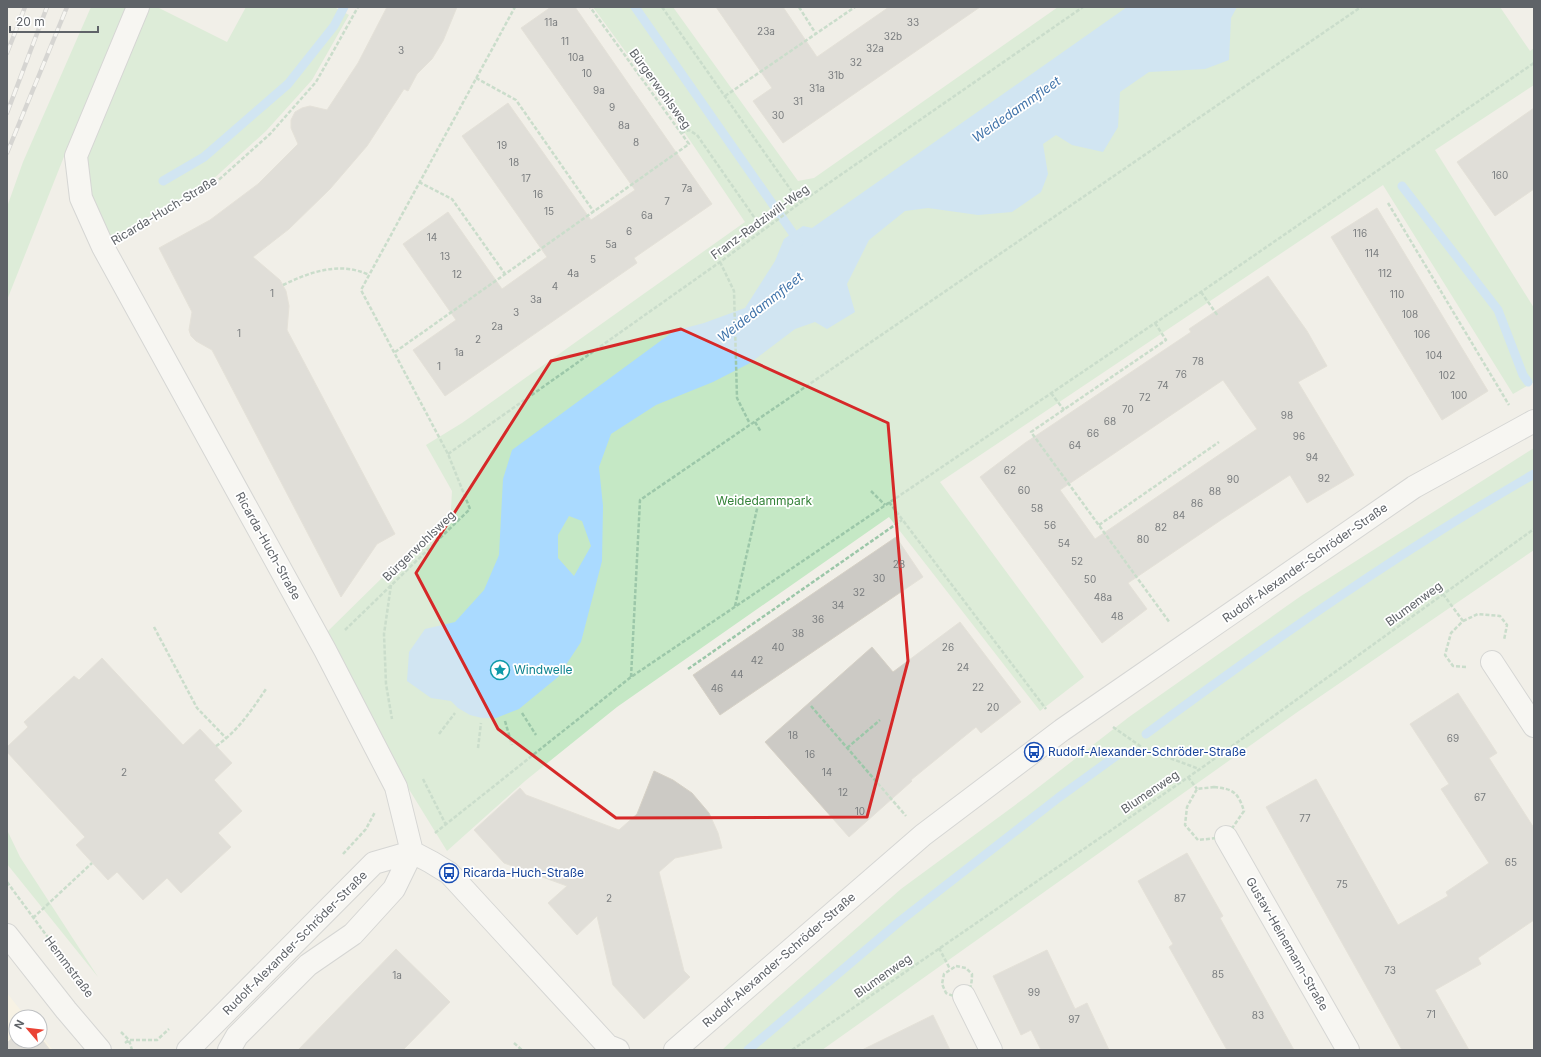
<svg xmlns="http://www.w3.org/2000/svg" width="1541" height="1057" viewBox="0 0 1541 1057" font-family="Inter,sans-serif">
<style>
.commercial{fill:#fef7e0}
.green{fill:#c5e8c5}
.water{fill:#aadaff;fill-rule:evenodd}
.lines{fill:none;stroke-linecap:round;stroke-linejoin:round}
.stream{stroke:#aadaff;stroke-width:9}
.building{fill:#cccac5;stroke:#d6d1c6;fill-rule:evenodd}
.minor-casing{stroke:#b5b8bc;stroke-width:24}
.path{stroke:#9cc7a9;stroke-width:2.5;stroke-dasharray:4 2;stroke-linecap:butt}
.minor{stroke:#fff;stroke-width:22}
.rail-casing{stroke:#b6b7b8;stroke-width:4.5}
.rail{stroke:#fff;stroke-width:3;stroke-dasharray:9;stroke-linecap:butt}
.marked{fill:none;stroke:#d62828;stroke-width:3;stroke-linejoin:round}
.labels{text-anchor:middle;stroke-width:3.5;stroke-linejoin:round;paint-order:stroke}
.number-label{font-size:10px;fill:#7a7d7f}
.street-label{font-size:12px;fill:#5f6368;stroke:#fff}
.park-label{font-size:12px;fill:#348238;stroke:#fff}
.culture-label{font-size:12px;fill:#0d838f;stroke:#fff;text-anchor:start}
.transit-label{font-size:12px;fill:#164399;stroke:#fff;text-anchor:start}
.water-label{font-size:13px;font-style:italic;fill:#4174aa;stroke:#fff}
</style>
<rect width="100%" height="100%" fill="#f1efe8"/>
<path class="commercial" d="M7 993 26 1017H16V1041H40V1034L53 1050H7Z"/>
<path class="green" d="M91 7H126L71 139 7 300V207L23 162Z
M144 7H157L227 42 246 7H334L349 15 312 80 266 131 211 181 109 240 101 226 82 166Z
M593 7H673L798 181 814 178 1058 7H1500L1530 51 1534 48V85L1435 150 1534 308V382L1513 394 1383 185 940 482 1084 677 1040 711 889 517 617 707 525 781 447 851 391 760 326 633 451 510 452 491 426 445 462 423 745 222 685 133Z
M1534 448V550L1296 713 822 1050H722L775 1000 901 889 1026 797 1129 717 1301 596Z
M7 830 20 857 98 977 7 864Z"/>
<path class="water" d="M1127 7H1237L1231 18 1229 60 1205 69 1149 72 1120 92 1118 127 1103 152 1072 145 1056 135 1043 144 1048 174 1041 192 1012 212 978 215 928 208 905 211 869 240 847 284 855 312 827 329 815 322 795 329 750 363 713 382 656 405 611 434 599 467 603 506 602 561 581 642 558 677 519 709 496 718H482L470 715 458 708 451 701 431 698 407 681 409 652 425 629 455 622 484 590 499 555 503 479 512 450 674 331 704 323 745 308 775 261 784 239 803 226 812 228ZM569 516 582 521 591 546 574 576 558 558V535Z"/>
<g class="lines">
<path class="stream" d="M635 7 799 242
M163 181 204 157 288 84 334 26 344 7
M1402 186 1498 310 1523 375 1528 382
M1146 734C1272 641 1399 552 1534 474
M748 1050 900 921 1058 798 1120 753"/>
</g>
<path class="building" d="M387 7H457L443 41 432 59 417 74 408 91 404 89 367 146 330 189 289 229 253 257 280 280 286 291 289 306 287 330 395 534 377 544 341 597 212 350 196 341 191 336 189 330 192 312 159 248 210 220 258 184 298 144 291 128V120L295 112 302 108 310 106 327 110 358 63Z
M551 7H575L712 204 634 258 637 263 445 396 413 350 456 320 403 244 448 212 502 289 547 257 462 136 508 103 591 220 635 190 521 28Z
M716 7H783L817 57 889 7H980L783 143 753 101 772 88Z
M1534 108V189L1495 216 1457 162Z
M1377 208 1488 391 1442 420 1331 237Z
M1268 276 1307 331 1327 366 1298 382 1354 475 1307 503 1290 475 1221 520 1128 583 1147 609 1102 643 980 477 1025 443 1191 332 1189 329ZM1223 380 1257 429 1095 539 1060 490Z
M896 537 923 577 720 715 693 675Z
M960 622 1021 702 981 733 976 727 911 780 912 781 849 837 765 742 872 647 893 672Z
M102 658 183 745 200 729 232 763 214 780 242 811 218 833 231 847 181 893 167 878 143 900 117 872 108 880 76 845 85 837 7 752V747L28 727 24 722 74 676 79 680Z
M1458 693 1497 753 1489 758 1534 828V920L1478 958 1481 964 1435 990 1469 1050H1402L1266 807 1316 779 1398 925 1448 896 1446 892 1489 863 1441 789 1449 784 1410 724Z
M654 771 673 780 692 793 709 813 718 833 722 848 675 858 659 872 684 971 690 977 644 1019 613 985 597 916 577 935 548 903 567 886 504 863 474 830 520 788 526 795 619 830 637 814Z
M1187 853 1223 916 1220 918 1294 1050H1227L1169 947 1173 944 1138 881Z
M396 949 450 1002 403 1050H298Z
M1047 950 1075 1009 1087 1003 1109 1050H1041L1031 1030 1021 1035 993 976Z
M933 1015 950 1050H862Z
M16 1034V1041H40V1037L50 1050H7V1043Z"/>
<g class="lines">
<g class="minor-casing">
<path id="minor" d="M138 7 76 156 81 198 103 247 325 650 396 787 412 852
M1492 662 1534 726
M1226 837 1348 1050
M7 935 66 1010 100 1050
M964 996 991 1050
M188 1050 374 863 412 852 431 862 449 873 608 1046 618 1050
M229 1050 237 1036 308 965 353 934 394 889 412 852
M675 1050 923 835 1062 730 1414 487 1534 421"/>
</g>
<path class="path" d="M662 7 800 203
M799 7 816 34
M476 78 516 100 594 212
M725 96 855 7
M681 133 689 130 697 135 763 230
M419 182 452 199 505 274
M1388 203 1509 405
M126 234 214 184 270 134 316 82 358 7
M720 262 734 291 737 398 750 424
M283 285C310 272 340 261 369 275
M1201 292 1218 316
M1155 323 1166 340 1031 432 1170 623
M395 352 689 144 590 7
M1051 393 1064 410
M755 422 761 432
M448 454 720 262 800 203 1083 7
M871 491 885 505
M889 502 1046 709
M1099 525 1219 442
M391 585 384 634 386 684 392 719
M1443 594 1463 621 1451 633 1445 655 1453 666 1467 667
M735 606 759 500
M1463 621 1478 614 1500 616 1507 625 1504 640
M154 627 197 708 227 739
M345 630 470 509 448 454 361 290 515 7
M688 669 902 520
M631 677 640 500 1361 7
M811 706 906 816
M522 713 536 735
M505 721 512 745
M1113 727 1143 748 1199 769
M439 734 455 713
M216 746C238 731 251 711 266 689
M478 748 481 723
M847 748 880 720
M1188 777 1197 789
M423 779 446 825
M1214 787C1233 789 1238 792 1244 811L1226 837 1198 840 1185 825 1187 807 1197 789Z
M435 833 631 677 1201 292 1534 63
M343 854 366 829 375 812
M7 882 89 993
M33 918 92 863
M939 948 950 969
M956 966 966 968 972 974C972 993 965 1002 946 993L942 984 944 974Z
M121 1032 129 1040 132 1050
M125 1043 129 1040H157L169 1029
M514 1043 522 1050
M792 1050 1200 769 1534 529"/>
<use href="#minor" class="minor"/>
<g class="rail-casing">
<path id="rail" d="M7 53 25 7
M7 113 47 7
M7 153 67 7"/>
</g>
<use href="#rail" class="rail"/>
</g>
<path d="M0 0H1541V1057H0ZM681 329 888 423 908 661 867 817 616 818 498 729 416 573 551 361Z" fill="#f1efe8" fill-opacity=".55" fill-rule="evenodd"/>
<path class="marked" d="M681 329 888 423 908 661 867 817 616 818 498 729 416 573 551 361Z"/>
<defs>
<g id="sight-ring" transform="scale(1)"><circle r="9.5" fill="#fff" stroke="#0f9aa8" stroke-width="1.5"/><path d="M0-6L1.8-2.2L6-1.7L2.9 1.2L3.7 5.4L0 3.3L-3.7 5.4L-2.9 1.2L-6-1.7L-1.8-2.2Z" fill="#0f9aa8"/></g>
<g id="bus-ring" transform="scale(1)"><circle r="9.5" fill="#fff" stroke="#1a4fb4" stroke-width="1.5"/><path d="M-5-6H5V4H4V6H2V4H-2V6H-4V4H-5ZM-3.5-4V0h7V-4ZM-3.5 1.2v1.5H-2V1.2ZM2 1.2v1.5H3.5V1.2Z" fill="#1a4fb4"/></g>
</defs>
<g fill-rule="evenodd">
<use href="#sight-ring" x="500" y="670"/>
<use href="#bus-ring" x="1034" y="752"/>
<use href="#bus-ring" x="449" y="873"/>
</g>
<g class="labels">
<g class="number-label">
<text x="551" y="26">11a</text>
<text x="913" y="26">33</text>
<text x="766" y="35">23a</text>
<text x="893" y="40">32b</text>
<text x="565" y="45">11</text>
<text x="875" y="52">32a</text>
<text x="401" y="54">3</text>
<text x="576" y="61">10a</text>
<text x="856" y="66">32</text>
<text x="587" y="77">10</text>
<text x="836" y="79">31b</text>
<text x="817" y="92">31a</text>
<text x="599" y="94">9a</text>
<text x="798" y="105">31</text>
<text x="612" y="111">9</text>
<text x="778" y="119">30</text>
<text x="624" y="129">8a</text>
<text x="636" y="146">8</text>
<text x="502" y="149">19</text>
<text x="514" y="166">18</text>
<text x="1500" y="179">160</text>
<text x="526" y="182">17</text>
<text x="687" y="192">7a</text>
<text x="538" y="198">16</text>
<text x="667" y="205">7</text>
<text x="549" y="215">15</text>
<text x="647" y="219">6a</text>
<text x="629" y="235">6</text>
<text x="1360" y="237">116</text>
<text x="432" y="241">14</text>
<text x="611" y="248">5a</text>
<text x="1372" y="257">114</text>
<text x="445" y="260">13</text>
<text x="593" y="263">5</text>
<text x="573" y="277">4a</text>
<text x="1385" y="277">112</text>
<text x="457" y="278">12</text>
<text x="555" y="290">4</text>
<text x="272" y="297">1</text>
<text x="1397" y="298">110</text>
<text x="536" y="303">3a</text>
<text x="516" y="316">3</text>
<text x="1410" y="318">108</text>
<text x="497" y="330">2a</text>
<text x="239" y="337">1</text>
<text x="1422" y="338">106</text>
<text x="478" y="343">2</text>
<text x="459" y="356">1a</text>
<text x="1434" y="359">104</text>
<text x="1198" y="365">78</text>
<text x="439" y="370">1</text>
<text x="1181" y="378">76</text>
<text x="1447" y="379">102</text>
<text x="1163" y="389">74</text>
<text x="1459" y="399">100</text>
<text x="1145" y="401">72</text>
<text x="1128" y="413">70</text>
<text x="1287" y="419">98</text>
<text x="1110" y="425">68</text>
<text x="1093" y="437">66</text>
<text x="1299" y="440">96</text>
<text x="1075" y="449">64</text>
<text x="1312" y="461">94</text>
<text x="1010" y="474">62</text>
<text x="1324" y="482">92</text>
<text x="1233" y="483">90</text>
<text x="1024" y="494">60</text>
<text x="1215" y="495">88</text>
<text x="1197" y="507">86</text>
<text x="1037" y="512">58</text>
<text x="1179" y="519">84</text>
<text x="1050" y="529">56</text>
<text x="1161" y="531">82</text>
<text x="1143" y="543">80</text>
<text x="1064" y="547">54</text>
<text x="1077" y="565">52</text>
<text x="899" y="568">28</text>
<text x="879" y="582">30</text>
<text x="1090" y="583">50</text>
<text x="859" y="596">32</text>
<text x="1103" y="601">48a</text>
<text x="838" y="609">34</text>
<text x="1117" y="620">48</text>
<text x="818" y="623">36</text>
<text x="798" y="637">38</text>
<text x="778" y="651">40</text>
<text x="948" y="651">26</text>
<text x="757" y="664">42</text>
<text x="963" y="671">24</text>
<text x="737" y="678">44</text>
<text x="978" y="691">22</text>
<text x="717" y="692">46</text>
<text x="993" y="711">20</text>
<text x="793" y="739">18</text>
<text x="1453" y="742">69</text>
<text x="810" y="758">16</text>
<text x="124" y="776">2</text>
<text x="827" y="776">14</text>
<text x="843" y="796">12</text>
<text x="1480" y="801">67</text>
<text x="860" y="815">10</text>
<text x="1305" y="822">77</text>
<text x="1511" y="866">65</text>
<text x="1342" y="888">75</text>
<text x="609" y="902">2</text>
<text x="1180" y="902">87</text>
<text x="1390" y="974">73</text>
<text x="1218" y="978">85</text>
<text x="397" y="979">1a</text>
<text x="1034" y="996">99</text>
<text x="1431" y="1018">71</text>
<text x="1258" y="1019">83</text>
<text x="1074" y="1023">97</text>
</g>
<g class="street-label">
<text transform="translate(660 89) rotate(54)" y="4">Bürgerwohlsweg</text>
<text transform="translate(164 211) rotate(-31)" y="4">Ricarda-Huch-Straße</text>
<text transform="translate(760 222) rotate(-36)" y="4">Franz-Radziwill-Weg</text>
<text transform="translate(268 546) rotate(61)" y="4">Ricarda-Huch-Straße</text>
<text transform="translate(419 546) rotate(-44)" y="4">Bürgerwohlsweg</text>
<text transform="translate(1305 563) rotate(-35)" y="4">Rudolf-Alexander-Schröder-Straße</text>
<text transform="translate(1414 604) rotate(-36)" y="4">Blumenweg</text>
<text transform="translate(1150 792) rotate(-34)" y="4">Blumenweg</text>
<text transform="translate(295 943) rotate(-45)" y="4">Rudolf-Alexander-Schröder-Straße</text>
<text transform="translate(1287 944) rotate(60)" y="4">Gustav-Heinemann-Straße</text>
<text transform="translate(779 960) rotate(-41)" y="4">Rudolf-Alexander-Schröder-Straße</text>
<text transform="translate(69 967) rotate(53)" y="4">Hemmstraße</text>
<text transform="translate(883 976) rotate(-35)" y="4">Blumenweg</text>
</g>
<g class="park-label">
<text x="764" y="505">Weidedammpark</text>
</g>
<g class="culture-label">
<text x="514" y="674">Windwelle</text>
</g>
<g class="transit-label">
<text x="1048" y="756">Rudolf-Alexander-Schröder-Straße</text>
<text x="463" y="877">Ricarda-Huch-Straße</text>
</g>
<g class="water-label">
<text transform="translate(1016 109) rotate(-35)" y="5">Weidedammfleet</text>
<text transform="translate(760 307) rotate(-38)" y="5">Weidedammfleet</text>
</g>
</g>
<rect width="1541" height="1057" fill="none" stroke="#5f6368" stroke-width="16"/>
<g transform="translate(28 1029) rotate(298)"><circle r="19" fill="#ffffff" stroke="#bfc1c3"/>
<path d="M0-3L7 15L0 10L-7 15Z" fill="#ea4335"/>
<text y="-6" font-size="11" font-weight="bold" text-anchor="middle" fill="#5f6368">N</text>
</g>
<path d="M10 26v6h88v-6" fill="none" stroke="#5f6368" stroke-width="2"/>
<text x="16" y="26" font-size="12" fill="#5f6368" stroke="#ffffff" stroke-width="3" paint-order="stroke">20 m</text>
</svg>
